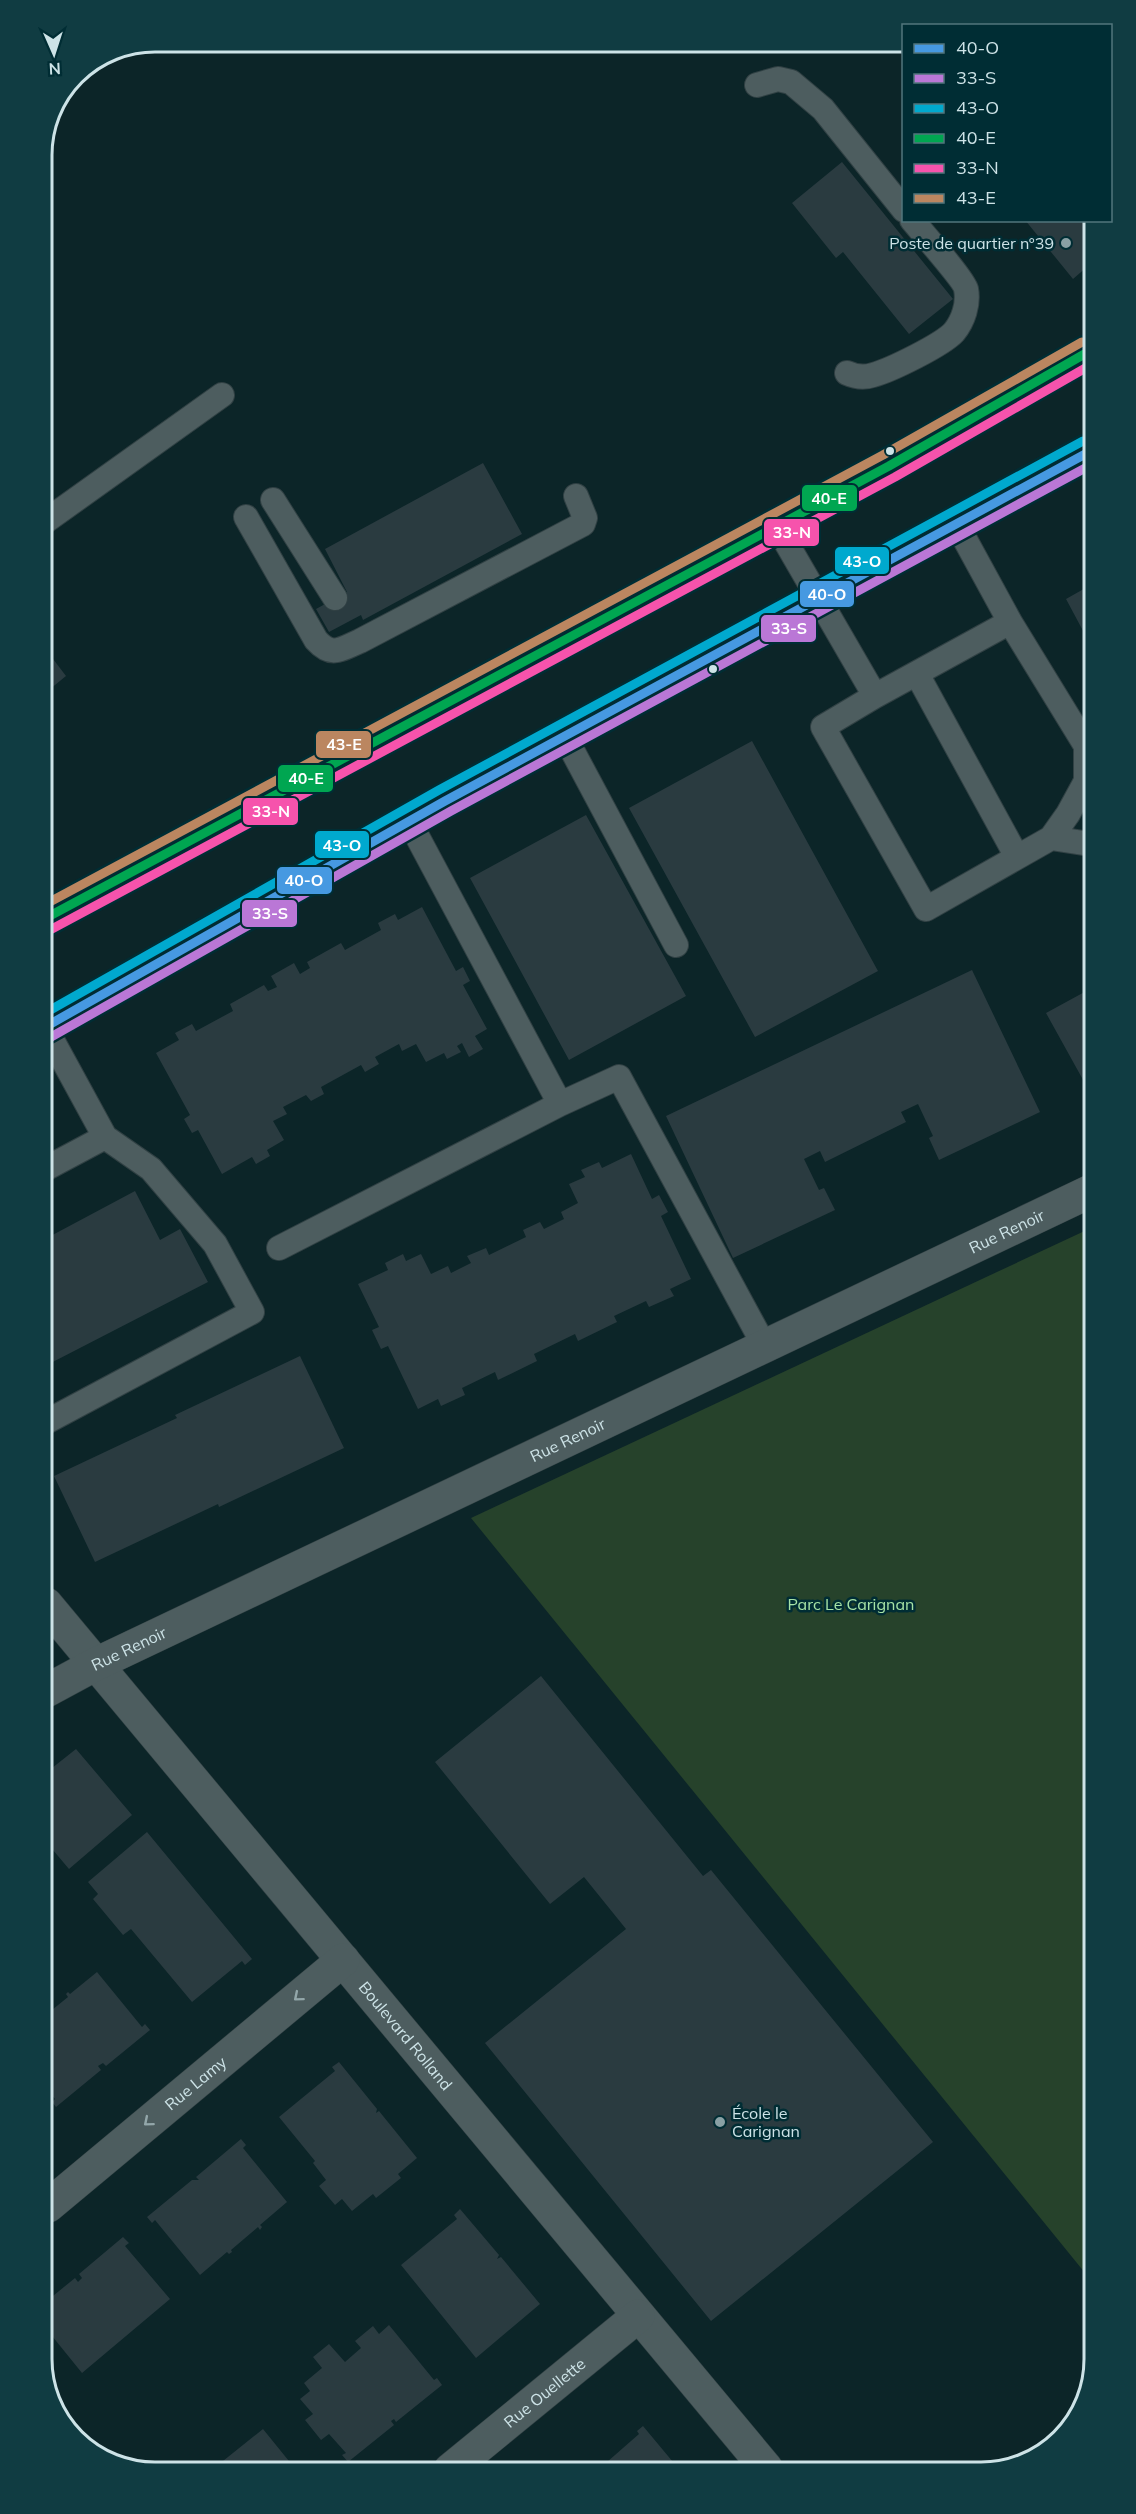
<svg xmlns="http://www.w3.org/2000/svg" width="1136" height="2514" viewBox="0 0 1136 2514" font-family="Mulish,sans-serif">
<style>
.green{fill:#26422b}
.building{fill:#2a3b40}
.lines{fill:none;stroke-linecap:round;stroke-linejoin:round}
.lane-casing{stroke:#314144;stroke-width:26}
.street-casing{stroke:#314144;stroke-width:34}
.primary-casing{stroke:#314144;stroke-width:34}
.lane{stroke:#4d5d5f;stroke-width:24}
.street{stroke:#4d5d5f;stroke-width:33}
.primary{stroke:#485c5e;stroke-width:33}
.bus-1-casing{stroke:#002d34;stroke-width:14}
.bus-2-casing{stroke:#002d34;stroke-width:14}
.bus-3-casing{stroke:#002d34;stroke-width:14}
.bus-4-casing{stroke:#002d34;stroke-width:14}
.bus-5-casing{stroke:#002d34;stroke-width:14}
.bus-6-casing{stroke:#002d34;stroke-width:14}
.bus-1{stroke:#4699e1;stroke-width:9}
.bus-2{stroke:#ba77d6;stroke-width:9}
.bus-3{stroke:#00a9ce;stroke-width:9}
.bus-4{stroke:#00a651;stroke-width:9}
.bus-5{stroke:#f653ac;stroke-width:9}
.bus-6{stroke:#bb8660;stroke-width:9}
.oneway{stroke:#93a7aa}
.poi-dot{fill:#89a0a4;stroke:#002d34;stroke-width:2}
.bus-dot{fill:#cde3e7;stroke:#002d34;stroke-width:2}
.labels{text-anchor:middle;stroke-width:5;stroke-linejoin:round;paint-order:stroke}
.poi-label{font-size:16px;fill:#cde3e7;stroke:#002d34;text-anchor:end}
.street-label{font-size:16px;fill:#cde3e7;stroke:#002d34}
.park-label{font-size:16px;fill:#a6e3a6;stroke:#002d34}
.rim{fill:none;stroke:#cde3e7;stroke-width:3}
.line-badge{stroke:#002d34;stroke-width:2}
.badge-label{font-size:16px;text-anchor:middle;font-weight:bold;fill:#fff}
</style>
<rect width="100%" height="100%" fill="#0c2528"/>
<path class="green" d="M1091 1228 1094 2284 471 1518Z"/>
<path class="building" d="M842 162 953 299 909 334 843 252 836 258 792 203Z
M1025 220H1088V266L1073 279Z
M483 463 522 534 363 620 361 615 329 632 316 609 347 592 325 549Z
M1089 586V642L1066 599Z
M44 647 66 676 44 694Z
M752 741 878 971 755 1037 629 808Z
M586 815 686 996 569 1060 470 878Z
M422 907 456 971 463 967 470 981 463 985 487 1029 475 1036 483 1049 469 1057 462 1043 457 1046 461 1052 447 1059 444 1053 426 1062 416 1044 402 1051 399 1044 375 1057 379 1064 365 1072 361 1065 321 1087 324 1094 311 1101 306 1095 283 1107 287 1114 273 1121 284 1140 267 1150 270 1156 256 1164 252 1157 222 1174 198 1130 192 1133 184 1119 190 1115 156 1053 179 1040 175 1033 192 1024 196 1031 233 1011 230 1004 264 985 268 991 277 987 271 976 294 963 300 974 310 968 307 962 341 943 345 950 381 930 378 923 395 914 398 920Z
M972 970 1040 1112 939 1160 929 1138 933 1136 918 1104 901 1112 906 1122 825 1162 820 1151 804 1159 819 1190 824 1188 835 1210 733 1258 666 1116Z
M1090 989 1091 1094 1087 1096 1083 1089 1087 1087 1046 1013Z
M631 1154 652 1199 659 1195 668 1212 661 1216 691 1279 670 1289 674 1296 649 1307 646 1301 614 1316 617 1322 578 1341 575 1334 534 1354 537 1361 498 1380 495 1372 462 1388 465 1395 441 1406 438 1399 418 1409 388 1346 381 1349 372 1330 379 1327 358 1284 388 1270 385 1263 403 1254 406 1261 421 1254 431 1274 448 1266 451 1273 471 1263 467 1256 486 1248 489 1255 526 1237 523 1230 540 1222 544 1229 564 1219 561 1212 578 1203 569 1184 585 1177 581 1170 599 1162 602 1168Z
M135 1191 160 1240 180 1229 208 1282 45 1366V1239Z
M300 1356 344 1448 219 1507 218 1504 95 1562 54 1476 177 1418 175 1415Z
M541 1676 703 1876 711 1870 933 2142 711 2321 485 2043 626 1929 584 1877 550 1904 435 1762Z
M76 1749 132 1815 69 1869 47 1843V1772Z
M147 1832 252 1959 245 1965 242 1961 192 2002 131 1929 123 1935 93 1899 98 1894 88 1882Z
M97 1972 142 2027 145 2024 150 2030 106 2066 103 2063 98 2066 101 2070 56 2107 52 2102 55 2099 47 2090V2014L68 1997 66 1994 68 1992 70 1994Z
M339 2062 377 2109 376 2113 379 2111 417 2158 398 2174 401 2178 376 2198 373 2194 352 2211 342 2199 335 2205 319 2186 326 2180 313 2163 315 2161 279 2117 335 2071 332 2067Z
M241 2139 246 2145 243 2148 287 2202 260 2225 262 2227 260 2230 258 2227 231 2250 232 2252 229 2254 227 2252 200 2275 155 2220 152 2223 147 2217 192 2180H199L196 2177Z
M460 2209 499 2255 497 2259 501 2257 540 2304 476 2358 401 2265 457 2219 454 2215Z
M123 2237 129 2243 125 2246 170 2299 82 2373 48 2331V2300L75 2278 78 2282 82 2278 79 2274Z
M389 2325 434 2380 437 2378 442 2385 396 2422 394 2419 391 2421 394 2425 348 2462 342 2455 346 2453 329 2434 321 2440 305 2420 313 2414 300 2399 310 2391 304 2383 322 2368 313 2357 329 2344 345 2362 361 2348 355 2341 373 2326 379 2334Z
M643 2426 678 2468 599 2469 639 2434 637 2431Z
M263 2429 297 2471H206L216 2463 218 2465Z
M190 2461 198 2471 177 2472Z"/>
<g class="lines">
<g class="lane-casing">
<path id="lane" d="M757 85 778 79 791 82 823 109 904 210
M847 373C856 377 864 378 873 375 891 370 942 345 954 332 963 321 969 304 966 289 964 280 921 231 912 220
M273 500 335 598
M246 517 316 640C332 658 341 649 360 641L583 524 585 518 576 496
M43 523 222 395
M776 525 875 696 1010 622 956 523
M917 674 1017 857
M875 696 823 727 926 909 1051 838 1068 814 1086 781V746L1010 622
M564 735 676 945
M1051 838 1090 844
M45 1027 105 1137 45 1169
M560 1104 619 1077 765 1347
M279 1248 560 1104 409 821
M46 1422 252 1312 215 1244 151 1169 105 1137"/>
</g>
<g class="street-casing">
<g id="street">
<path id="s1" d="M46 1604 766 2468"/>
<path id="s2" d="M46 1691 96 1664 1091 1191"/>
<path id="s3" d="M48 2206 343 1960"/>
<path id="s4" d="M450 2470 638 2316"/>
</g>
</g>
<g class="primary-casing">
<path id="primary" d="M44 919 776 525 889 466 1088 352
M45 1027 445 801 1089 452"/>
</g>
<use href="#lane" class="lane"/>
<use href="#street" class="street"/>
<use href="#primary" class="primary"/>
<g class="bus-1-casing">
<path id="bus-1" d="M45 1027 445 801 1089 452"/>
</g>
<g class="bus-2-casing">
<path id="bus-2" d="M51 1037 451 811 1089 466"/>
</g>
<g class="bus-3-casing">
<path id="bus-3" d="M45 1013 439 790 1083 441"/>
</g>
<g class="bus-4-casing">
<path id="bus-4" d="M44 919 889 466 1088 352"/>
</g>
<g class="bus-5-casing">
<path id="bus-5" d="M50 930 895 477 1089 366"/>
</g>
<g class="bus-6-casing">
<path id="bus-6" d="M44 905 883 455 1082 342"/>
</g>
<use href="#bus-1" class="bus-1"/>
<use href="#bus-2" class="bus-2"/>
<use href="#bus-3" class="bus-3"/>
<use href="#bus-4" class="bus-4"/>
<use href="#bus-5" class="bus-5"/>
<use href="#bus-6" class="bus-6"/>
</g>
<defs><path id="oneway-chevron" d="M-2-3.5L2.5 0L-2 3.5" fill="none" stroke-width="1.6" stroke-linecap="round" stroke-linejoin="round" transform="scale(1.5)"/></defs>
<g class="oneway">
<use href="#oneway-chevron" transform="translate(298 1997) rotate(140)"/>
<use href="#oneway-chevron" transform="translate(148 2122) rotate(140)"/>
</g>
<g class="poi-dot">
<circle cx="1066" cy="243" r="6"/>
<circle cx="720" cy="2122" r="6"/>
</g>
<g class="bus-dot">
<circle cx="890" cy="451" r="5"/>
<circle cx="713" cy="669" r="5"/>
</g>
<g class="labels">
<g class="poi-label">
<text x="1054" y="249">Poste de quartier n°39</text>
<text x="732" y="2119" text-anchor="start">École le<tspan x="732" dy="18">Carignan</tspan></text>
</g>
<g class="street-label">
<text dy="6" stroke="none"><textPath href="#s2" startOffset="1065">Rue Renoir</textPath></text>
<text dy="6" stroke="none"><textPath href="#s2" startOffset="579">Rue Renoir</textPath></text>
<text dy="6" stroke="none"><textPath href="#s2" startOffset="93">Rue Renoir</textPath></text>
<text dy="6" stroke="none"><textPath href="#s1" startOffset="562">Boulevard Rolland</textPath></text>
<text dy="6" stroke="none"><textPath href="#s3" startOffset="192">Rue Lamy</textPath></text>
<text dy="6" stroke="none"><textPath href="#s4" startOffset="122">Rue Ouellette</textPath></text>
</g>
<g class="park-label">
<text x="851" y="1610">Parc Le Carignan</text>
</g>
</g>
<path d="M0 0H1136V2514H0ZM155 52H981A103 103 0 0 1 1084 155V2359A103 103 0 0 1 981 2462H155A103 103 0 0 1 52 2359V155A103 103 0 0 1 155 52Z" fill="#103c42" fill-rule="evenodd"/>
<path class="rim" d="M155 52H981A103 103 0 0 1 1084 155V2359A103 103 0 0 1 981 2462H155A103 103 0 0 1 52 2359V155A103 103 0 0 1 155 52Z"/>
<g class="line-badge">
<rect x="801" y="484" width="57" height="28" rx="6" fill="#00a651"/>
<rect x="763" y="518" width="57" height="29" rx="6" fill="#f653ac"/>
<rect x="834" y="546" width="56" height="29" rx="6" fill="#00a9ce"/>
<rect x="799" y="580" width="56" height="28" rx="6" fill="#4699e1"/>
<rect x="760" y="614" width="57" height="29" rx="6" fill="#ba77d6"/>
<rect x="315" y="730" width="57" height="29" rx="6" fill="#bb8660"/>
<rect x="277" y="764" width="57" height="29" rx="6" fill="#00a651"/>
<rect x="242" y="797" width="57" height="29" rx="6" fill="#f653ac"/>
<rect x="314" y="830" width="56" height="29" rx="6" fill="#00a9ce"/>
<rect x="276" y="866" width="57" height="29" rx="6" fill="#4699e1"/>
<rect x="241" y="899" width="57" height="29" rx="6" fill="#ba77d6"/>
</g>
<g class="badge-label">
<text x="829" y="504">40-E</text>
<text x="792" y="538">33-N</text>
<text x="862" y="567">43-O</text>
<text x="827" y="600">40-O</text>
<text x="789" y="634">33-S</text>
<text x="344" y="750">43-E</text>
<text x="306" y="784">40-E</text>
<text x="271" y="817">33-N</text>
<text x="342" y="851">43-O</text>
<text x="304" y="886">40-O</text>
<text x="270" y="919">33-S</text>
</g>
<rect x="902" y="24" width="210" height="198" fill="#002d34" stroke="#52767c" stroke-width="1.5"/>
<rect x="914" y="44" width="30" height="9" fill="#4699e1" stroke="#52767c" stroke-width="1.5"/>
<text x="956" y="54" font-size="18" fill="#cde3e7">40-O</text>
<rect x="914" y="74" width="30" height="9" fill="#ba77d6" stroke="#52767c" stroke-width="1.5"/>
<text x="956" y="84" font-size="18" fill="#cde3e7">33-S</text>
<rect x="914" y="104" width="30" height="9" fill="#00a9ce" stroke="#52767c" stroke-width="1.5"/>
<text x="956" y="114" font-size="18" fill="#cde3e7">43-O</text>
<rect x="914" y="134" width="30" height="9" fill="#00a651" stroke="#52767c" stroke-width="1.5"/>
<text x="956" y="144" font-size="18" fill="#cde3e7">40-E</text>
<rect x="914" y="164" width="30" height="9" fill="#f653ac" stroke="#52767c" stroke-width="1.5"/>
<text x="956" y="174" font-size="18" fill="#cde3e7">33-N</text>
<rect x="914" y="194" width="30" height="9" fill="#bb8660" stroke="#52767c" stroke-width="1.5"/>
<text x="956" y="204" font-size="18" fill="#cde3e7">43-E</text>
<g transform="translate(54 54) rotate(177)" stroke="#002d34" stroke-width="4.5" paint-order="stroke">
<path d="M0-4.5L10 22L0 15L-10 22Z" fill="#cde3e7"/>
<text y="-9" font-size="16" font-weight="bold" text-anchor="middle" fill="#cde3e7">N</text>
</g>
</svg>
